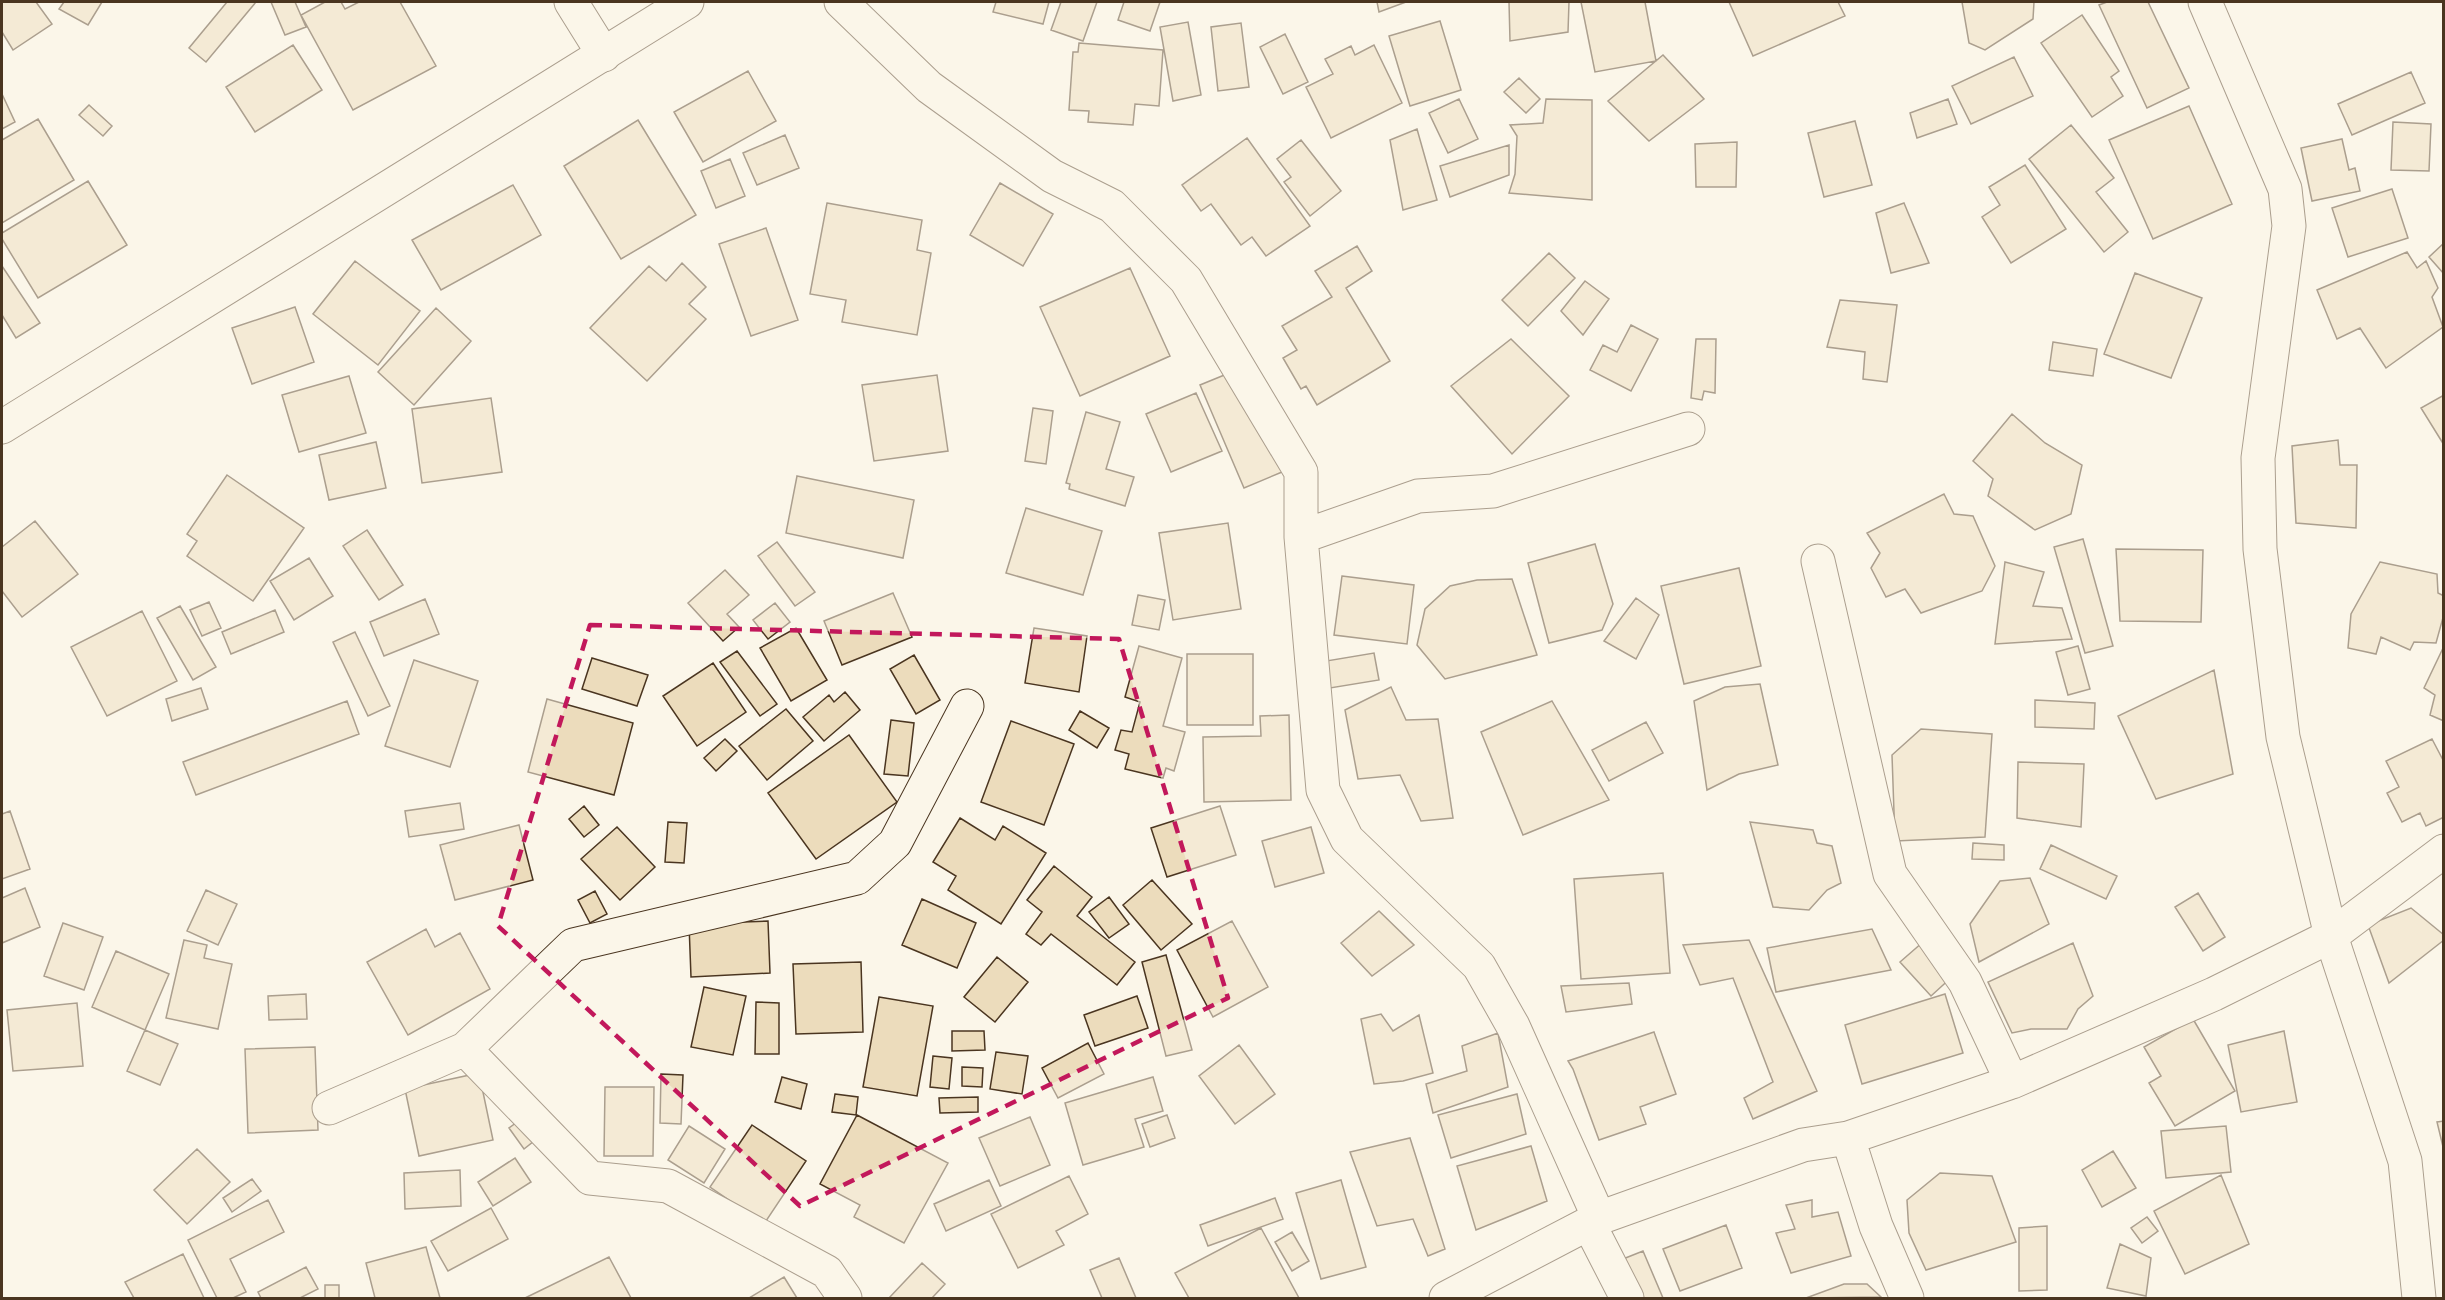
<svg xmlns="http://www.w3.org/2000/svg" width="2445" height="1300" viewBox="0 0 2445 1300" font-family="'Roboto Condensed',sans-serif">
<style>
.building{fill:#ecdcbc;stroke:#4a3520;stroke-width:1.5}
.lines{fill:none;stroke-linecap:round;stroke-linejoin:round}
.minor-casing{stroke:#4a3520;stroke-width:35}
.major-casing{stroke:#4a3520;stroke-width:35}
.minor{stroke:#fbf6e9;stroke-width:33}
.major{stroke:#fbf6e9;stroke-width:33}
.marked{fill:none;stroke:#c2185b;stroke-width:4.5;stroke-dasharray:12 8;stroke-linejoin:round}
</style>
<rect width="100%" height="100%" fill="#fbf6e9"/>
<path class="building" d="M2 2H36L52 24 13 50 2 32Z
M64 2H102L88 25 59 9Z
M227 2H256L206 62 189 48Z
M271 2H295L306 27 285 35Z
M325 2H341L345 9 359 2H400L436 66 353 110 301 15Z
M996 2H1049L1043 24 993 12Z
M1061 2H1097L1083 41 1051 30Z
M1124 2H1160L1150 31 1118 20Z
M1377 2H1406L1379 12Z
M1509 2H1569L1568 32 1510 41Z
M1581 2H1645L1656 61 1595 72Z
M1729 2H1838L1845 16 1753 56Z
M1962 2H2034L2033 19 1985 50 1969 43Z
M2107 2H2148L2189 88 2147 108 2099 5Z
M2082 15 2119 71 2111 77 2123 96 2092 117 2041 43Z
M1440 21 1461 90 1410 106 1389 36Z
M1188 22 1201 95 1173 101 1160 27Z
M1241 23 1249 87 1218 91 1211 27Z
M1285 34 1308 82 1283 94 1260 47Z
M1079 43 1163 50 1159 106 1135 104 1133 125 1088 122 1089 111 1069 110 1073 52H1078Z
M293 45 322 90 255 132 226 87Z
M1374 45 1402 103 1331 138 1306 87 1333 74 1325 59 1351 46 1355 55Z
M1663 55 1704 99 1649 141 1608 101Z
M2014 57 2033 96 1971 124 1952 86Z
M748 71 776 121 703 162 674 112Z
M2411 72 2425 103 2352 135 2338 104Z
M1519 78 1540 99 1526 113 1504 92Z
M2 94 15 122 2 129Z
M1459 99 1478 139 1448 153 1429 113Z
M1546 99 1592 100V200L1509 193 1515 174 1517 136 1510 125 1543 123Z
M1948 99 1957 124 1917 138 1910 113Z
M89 105 112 126 103 136 79 115Z
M2189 106 2232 204 2153 239 2109 140Z
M38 119 74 180 2 223V140Z
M638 120 696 215 621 259 564 166Z
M1855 121 1872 185 1824 197 1808 133Z
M2393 122 2431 124 2429 171 2391 170Z
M2071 125 2114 178 2096 192 2128 232 2104 252 2029 159Z
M1417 129 1437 200 1403 210 1390 140Z
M785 135 799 168 757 185 743 153Z
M1247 138 1310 226 1266 256 1252 237 1241 245 1211 204 1201 211 1182 185Z
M2342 139 2349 170 2355 168 2360 191 2312 201 2301 148Z
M1301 140 1341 191 1310 216 1284 182 1291 177 1277 159Z
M1737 142 1736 187H1696L1695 144Z
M1509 145V175L1450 197 1440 166Z
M730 159 745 196 716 208 701 171Z
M2025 165 2066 229 2011 263 1982 217 2000 205 1989 187Z
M88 181 127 245 38 298 2 239V233Z
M1000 183 1053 214 1023 266 970 235Z
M513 185 541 235 441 290 412 240Z
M2392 189 2408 238 2348 257 2332 208Z
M827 203 922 220 917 250 931 253 917 335 842 322 846 300 810 294Z
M1904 203 1929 263 1891 273 1876 213Z
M766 228 798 320 751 336 719 244Z
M2444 243V274L2429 257Z
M1357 246 1372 271 1346 288 1390 361 1317 405 1306 386 1301 389 1283 358 1297 350 1282 326 1332 297 1315 271Z
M2407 252 2417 268 2426 261 2438 288 2432 297 2443 327 2386 368 2360 328 2337 339 2317 290Z
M1549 253 1575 278 1528 326 1502 300Z
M355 261 420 311 378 365 313 314Z
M682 263 706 287 689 304 706 319 647 381 590 328 649 266 666 281Z
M2 266 40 323 16 338 2 315Z
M1130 268 1170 356 1080 396 1040 307Z
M2135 273 2202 298 2171 378 2104 354Z
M1585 281 1609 299 1583 335 1561 311Z
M1840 300 1897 305 1887 382 1863 379 1865 352 1827 347Z
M295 307 314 362 252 384 232 328Z
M436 308 471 341 414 405 378 372Z
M1631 325 1658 339 1631 391 1590 370 1603 345 1617 352Z
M1511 339 1569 396 1512 454 1451 386Z
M1696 339H1716L1715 393 1704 391 1702 400 1691 398Z
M2053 342 2097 349 2093 376 2049 370Z
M1239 369 1282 472 1244 488 1200 385Z
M937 375 948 451 874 461 862 385Z
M349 376 366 433 299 452 282 395Z
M1196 393 1222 451 1171 472 1146 414Z
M2444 395V445L2421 408Z
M491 398 502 472 422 483 412 409Z
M1033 408 1053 411 1046 464 1025 461Z
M1086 412 1120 422 1106 469 1134 477 1125 506 1069 489 1070 484 1066 483Z
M2012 414 2045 443 2082 465 2071 514 2035 530 1988 496 1993 479 1973 461Z
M2338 440 2340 465H2357L2356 528 2296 523 2292 446Z
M376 442 386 488 329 500 319 455Z
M227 475 304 528 253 601 187 556 197 541 187 534Z
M797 476 914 500 903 558 786 533Z
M1944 494 1954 514 1973 516 1995 566 1982 591 1921 613 1905 589 1886 597 1871 568 1880 553 1867 533Z
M1026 508 1102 531 1083 595 1006 573Z
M35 521 78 574 22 617 2 591V547Z
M1228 523 1241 609 1173 620 1159 533Z
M367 530 403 585 379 600 343 546Z
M2083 539 2113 646 2085 653 2054 547Z
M777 542 815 592 795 606 758 556Z
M1595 544 1613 604 1602 630 1549 643 1528 563Z
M2116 549 2203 550 2201 622 2120 621Z
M309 558 333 596 294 620 270 581Z
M2005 562 2044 572 2033 606 2062 608 2072 639 1995 644Z
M2380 562 2437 574 2438 593 2444 596V614L2436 643 2414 642 2410 650 2381 637 2376 654 2348 648 2351 614Z
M1739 568 1761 666 1684 684 1661 586Z
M725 570 749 595 727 614 739 627 723 641 688 603Z
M1342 576 1414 585 1407 644 1334 635Z
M1512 579 1537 655 1445 679 1417 645 1425 609 1450 586 1477 580Z
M893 593 912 637 842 665 824 621Z
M1138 595 1165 600 1159 630 1132 625Z
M1636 598 1659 615 1636 659 1604 641Z
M425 599 439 634 384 656 370 622Z
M209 602 221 628 202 636 190 610Z
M775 603 790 622 768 639 753 620Z
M180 606 216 667 193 680 157 618Z
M275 610 284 632 231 654 222 632Z
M142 611 177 681 107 716 71 647Z
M796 628 827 680 791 701 760 648Z
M1034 628 1087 636 1079 692 1025 683Z
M355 632 390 706 368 716 333 642Z
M1139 646 1182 658 1163 726 1185 732 1174 771 1166 768 1163 778 1125 769 1129 754 1115 750 1121 730 1132 732 1140 702 1125 697Z
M2078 646 2090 689 2068 695 2056 652Z
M2444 646V721L2430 715 2435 695 2424 688Z
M737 651 777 704 760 716 720 662Z
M1374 653 1379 680 1324 689 1320 662Z
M1187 654H1253V725H1187Z
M914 655 940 700 916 714 890 669Z
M592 658 648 675 637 706 582 689Z
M414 660 478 681 450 767 385 746Z
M713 663 746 712 697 746 663 696Z
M2214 670 2233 774 2156 799 2118 716Z
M1760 684 1778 765 1739 774 1707 790 1694 701 1725 687Z
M1391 687 1406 720 1438 719 1453 818 1421 821 1400 775 1358 779 1345 710Z
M201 688 208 709 172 721 166 699Z
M845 692 860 710 824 741 803 717 829 695 834 702Z
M547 699 633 723 614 795 528 772Z
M2035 700 2095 703 2094 729 2035 727Z
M347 701 359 734 196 795 183 762Z
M1552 701 1609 800 1523 835 1481 732Z
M786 709 813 741 767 780 739 746Z
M1080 711 1109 728 1097 748 1069 730Z
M1289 715 1291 800 1204 802 1203 737 1261 736 1260 716Z
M891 720 914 723 908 776 884 774Z
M1011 721 1074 744 1044 825 981 802Z
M1646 722 1663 753 1609 781 1592 750Z
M1921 729 1992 734 1985 837 1895 841 1892 755Z
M849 735 897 802 816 859 768 793Z
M725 739 737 751 716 771 704 758Z
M2432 739 2444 762V817L2426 826 2420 813 2402 822 2387 793 2399 787 2386 761Z
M2018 762 2084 764 2081 827 2017 818Z
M460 803 464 829 409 837 405 811Z
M584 806 599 825 584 837 569 819Z
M1220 806 1236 855 1167 877 1151 828Z
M10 811 30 869 2 879V814Z
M960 818 995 840 1003 826 1046 853 1001 924 948 890 956 876 933 862Z
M668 822 687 823 684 863 665 862Z
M1750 822 1813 830 1817 843 1832 846 1841 883 1827 890 1809 910 1773 907Z
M519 825 533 880 455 900 440 845Z
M617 827 655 867 620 900 581 859Z
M1311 827 1324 873 1275 887 1262 841Z
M1973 843 2004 845V860L1972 859Z
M2051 845 2117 876 2106 899 2040 869Z
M1054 866 1092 897 1077 916 1135 962 1117 985 1051 934 1041 945 1026 934 1042 912 1027 900Z
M1663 873 1670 973 1581 979 1574 879Z
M2030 878 2049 924 1979 962 1970 924 2000 881Z
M1152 880 1192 924 1161 950 1123 905Z
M25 888 40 927 2 943V898Z
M206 890 237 904 218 945 187 931Z
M595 891 607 914 590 923 578 900Z
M2198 893 2225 937 2203 951 2175 907Z
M1109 897 1129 924 1109 938 1089 912Z
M922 899 976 923 957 968 902 945Z
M2411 908 2444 935V940L2389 983 2368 925Z
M1379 911 1414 945 1372 976 1341 943Z
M768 921 770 973 691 977 689 924Z
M1232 921 1268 987 1213 1017 1177 950Z
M63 923 103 937 84 990 44 976Z
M426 929 435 947 460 933 490 989 408 1035 367 962Z
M1872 929 1891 970 1776 992 1767 948Z
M184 940 207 945 204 958 232 964 218 1029 166 1018Z
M1749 940 1817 1091 1753 1119 1744 1098 1773 1082 1733 978 1700 985 1683 945Z
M1923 942 1954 975 1931 996 1900 962Z
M2073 943 2093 996 2078 1009 2067 1029H2031L2012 1033 1988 982Z
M116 951 169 974 145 1030 92 1007Z
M1166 955 1192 1050 1166 1056 1142 962Z
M997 957 1028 982 995 1022 964 997Z
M861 962 863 1032 796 1034 793 964Z
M1629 983 1632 1004 1566 1012 1561 986Z
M704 987 746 996 733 1055 691 1047Z
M306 994 307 1019 269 1020 268 996Z
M1945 994 1963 1053 1862 1084 1845 1025Z
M1137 996 1148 1028 1095 1046 1084 1015Z
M879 997 933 1006 917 1096 863 1087Z
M756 1002 779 1003V1054H755Z
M77 1003 83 1066 13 1071 7 1010Z
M1381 1014 1393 1031 1419 1015 1433 1073 1403 1081 1374 1084 1361 1019Z
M2193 1019 2235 1091 2175 1126 2149 1083 2161 1076 2144 1047Z
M145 1030 178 1044 160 1085 127 1071Z
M952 1031H984L985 1050 952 1051Z
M2284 1031 2297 1102 2241 1112 2228 1045Z
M1654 1032 1676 1094 1640 1107 1646 1124 1599 1140 1573 1069 1568 1061Z
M1498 1033 1508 1087 1433 1113 1426 1084 1467 1071 1462 1046Z
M1088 1043 1104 1074 1058 1098 1042 1068Z
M1239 1045 1275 1094 1235 1124 1199 1076Z
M315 1047 318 1130 248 1133 245 1049Z
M996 1052 1028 1056 1022 1094 990 1089Z
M933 1056 952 1058 949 1089 930 1087Z
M962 1067 983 1068 982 1087 962 1086Z
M479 1073 493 1140 419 1156 405 1089Z
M661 1074 683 1075 681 1124 660 1123Z
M782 1077 807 1084 801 1109 775 1102Z
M1153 1077 1163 1111 1135 1119 1144 1147 1083 1165 1065 1103Z
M605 1087H654L653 1156H604Z
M835 1094 858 1097 856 1115 832 1112Z
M1517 1094 1526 1134 1451 1158 1438 1115Z
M978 1097V1112L940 1113 939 1098Z
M857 1115 948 1163 904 1243 854 1217 860 1205 820 1184Z
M1167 1115 1175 1138 1150 1147 1142 1124Z
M1030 1117 1050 1165 1000 1186 979 1138Z
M520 1120 534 1141 524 1149 509 1128Z
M2444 1121V1151L2437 1122Z
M752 1125 806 1161 764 1224 710 1187Z
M689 1126 725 1149 704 1183 668 1160Z
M2226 1126 2231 1172 2166 1178 2161 1131Z
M1410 1138 1445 1249 1428 1256 1413 1219 1377 1226 1350 1152Z
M1531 1146 1547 1201 1476 1230 1457 1166Z
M197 1149 230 1182 187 1224 154 1190Z
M2113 1151 2136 1188 2102 1207 2082 1170Z
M515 1158 531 1182 493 1206 478 1182Z
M460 1170 461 1206 405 1209 404 1173Z
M1940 1173 1992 1176 2016 1242 1926 1270 1909 1233 1907 1200Z
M2221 1175 2249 1244 2185 1274 2154 1211Z
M1069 1176 1088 1214 1056 1231 1064 1245 1018 1268 991 1214Z
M252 1179 261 1191 232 1212 223 1198Z
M989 1180 1001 1206 946 1231 934 1204Z
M1341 1180 1366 1267 1321 1279 1296 1193Z
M1275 1198 1283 1219 1208 1246 1200 1225Z
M268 1200 284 1232 230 1259 246 1292 233 1298H217L188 1240Z
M1812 1200V1217L1838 1212 1851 1256 1791 1273 1776 1233 1795 1229 1786 1205Z
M491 1208 508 1239 448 1271 431 1241Z
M2147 1217 2158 1231 2142 1243 2131 1228Z
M1726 1225 1742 1268 1680 1291 1663 1249Z
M2047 1226V1290L2019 1291V1228Z
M1261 1228 1299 1298H1189L1175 1273Z
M1292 1232 1309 1261 1292 1271 1275 1242Z
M2120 1244 2151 1258 2146 1296 2107 1288Z
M426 1247 440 1298H375L366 1263Z
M1643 1251 1663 1298H1634L1618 1261Z
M183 1254 204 1298H134L125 1282Z
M609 1257 631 1298H525Z
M1119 1258 1136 1298H1102L1090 1270Z
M922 1263 945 1284 932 1298H889Z
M306 1267 318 1289 300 1298H261L258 1292Z
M784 1277 797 1298H749Z
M1844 1284H1867L1881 1297 1806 1298Z
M325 1285H339V1298H325Z"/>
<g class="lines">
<g class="minor-casing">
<path id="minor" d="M571 2 604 55
M841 2 929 87 1052 176 1112 206 1186 280 1301 472V537L1323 790 1347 839 1479 966 1513 1026 1599 1218
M2205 2 2285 189 2289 226 2258 458 2260 549 2283 737 2331 936 2405 1161 2419 1298
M1301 537 1418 496 1493 491 1688 429
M1818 561 1890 874 1965 982 2012 1082
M465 1049 590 1178 668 1186 827 1272 845 1298
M329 1108 465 1049 573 945 857 878 895 843 967 706
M1848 1138 1876 1226 1907 1298
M1589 1224 1627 1298
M1446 1298 1599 1218 1803 1145 1848 1138 2012 1082 2214 994 2331 936 2444 851"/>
</g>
<g class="major-casing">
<path id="major" d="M2 427 687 2"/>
</g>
<use href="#minor" class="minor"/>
<use href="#major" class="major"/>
</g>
<path d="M0 0H2445V1300H0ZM590 625 1119 639 1228 998 800 1206 498 926Z" fill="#fbf6e9" fill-opacity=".55" fill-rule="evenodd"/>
<path class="marked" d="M590 625 1119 639 1228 998 800 1206 498 926Z"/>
<rect width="2445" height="1300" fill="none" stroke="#4a3520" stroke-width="6"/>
</svg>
